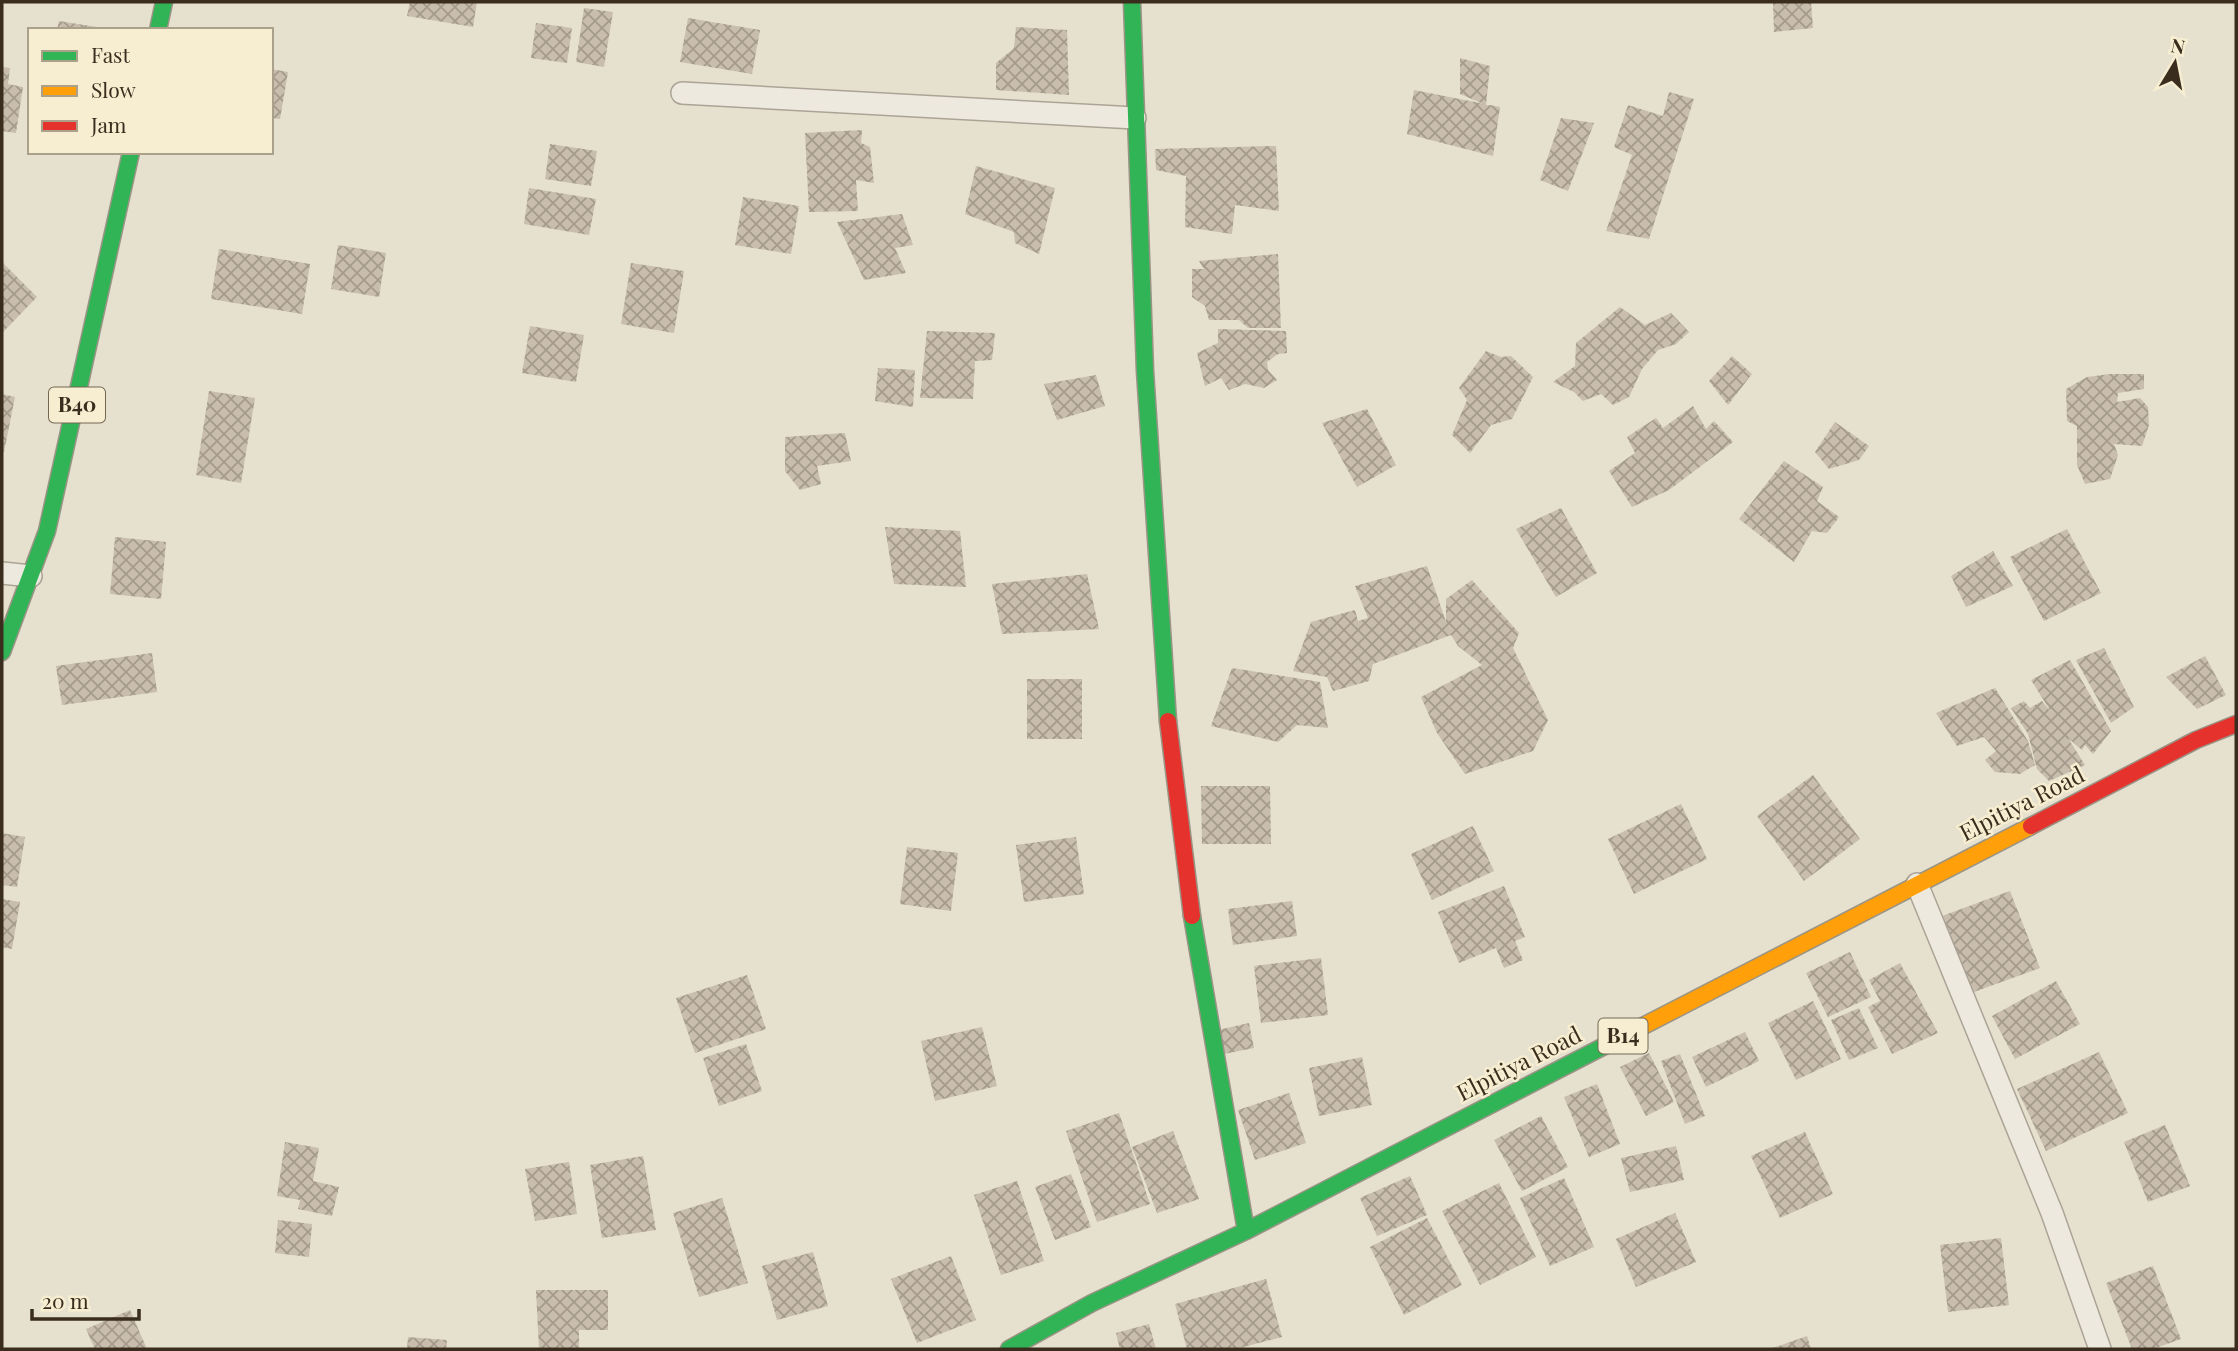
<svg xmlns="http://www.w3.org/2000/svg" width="2238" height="1351" viewBox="0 0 2238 1351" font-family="'Playfair Display',serif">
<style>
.building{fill:url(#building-cross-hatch)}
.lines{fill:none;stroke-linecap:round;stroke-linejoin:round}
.lane-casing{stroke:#aba496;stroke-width:24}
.fast-casing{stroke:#9a9486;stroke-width:19}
.slow-casing{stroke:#9a9486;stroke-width:19}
.jam-casing{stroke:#9a9486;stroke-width:19}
.lane{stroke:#ede9df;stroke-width:21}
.fast{stroke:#30b455;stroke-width:16}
.slow{stroke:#ff9f0a;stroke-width:16}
.jam{stroke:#e5322d;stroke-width:16}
.labels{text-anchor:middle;stroke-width:5;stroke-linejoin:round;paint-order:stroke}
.shield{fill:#f7eed2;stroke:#736753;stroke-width:2}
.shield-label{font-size:21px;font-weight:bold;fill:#3a2d1d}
.street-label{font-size:23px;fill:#3a2d1d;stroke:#f7eed2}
</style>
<defs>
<pattern id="building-cross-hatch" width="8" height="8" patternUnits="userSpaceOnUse" patternTransform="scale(1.75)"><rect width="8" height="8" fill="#c9beae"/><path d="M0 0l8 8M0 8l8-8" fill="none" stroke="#a49b8d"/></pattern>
</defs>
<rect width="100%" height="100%" fill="#e6e0ce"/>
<path class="building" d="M410 2H477L473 27 407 16Z
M1773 2H1811L1813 28 1774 32Z
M584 8 613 12 604 67 576 62Z
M688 18 760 30 752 74 680 62Z
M59 21 103 28 102 30H57Z
M536 23 572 28 567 63 531 58Z
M1016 27 1067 30 1069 95 996 90V63L1014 48Z
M1460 58 1490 66 1486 105 1460 94Z
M2 67 10 68 8 84 23 87 16 133 2 131Z
M271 69 288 72 280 119 271 118Z
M1414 90 1500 107 1493 156 1407 134Z
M1669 92 1694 99 1649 239 1606 231 1632 155 1614 147 1628 105 1663 116Z
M1561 118 1594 123 1568 191 1540 180Z
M862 130 861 143 870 147 874 183 856 180 858 211 809 212 805 133Z
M550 144 597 151 591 186 545 179Z
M1276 146 1279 211 1235 205 1232 234 1185 227 1186 176 1156 170 1155 149Z
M976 166 1055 188 1039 254 1015 243 1014 232 965 214Z
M529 188 596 199 589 235 524 224Z
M743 197 799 206 791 254 735 245Z
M902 214 913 245 895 248 906 273 864 280 837 222Z
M338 245 386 253 379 297 331 289Z
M219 249 310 264 302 314 211 299Z
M1278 254 1281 328H1248L1239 320H1209L1205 306 1192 297V269H1204L1199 261Z
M2 262 37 297 2 333Z
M631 263 684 271 674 333 621 324Z
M1620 307 1645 325 1671 313 1689 332 1676 344 1658 350 1642 369 1629 397 1613 405 1601 394 1583 401 1574 392 1553 382 1575 366 1576 343Z
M530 326 584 335 576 382 522 373Z
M1218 329 1286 331 1287 353 1278 354 1267 362 1268 370 1277 380 1264 388 1245 384 1229 390 1221 378 1205 386 1197 353 1218 343Z
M927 331 995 333 992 360 975 361 973 399 920 398Z
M1486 351 1501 357 1511 356 1533 377 1512 419 1491 425 1470 453 1452 435 1467 400 1459 388Z
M1732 356 1752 374 1728 405 1709 381Z
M878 368 915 370 913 407 875 401Z
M2110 374H2144V389L2118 393 2117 402 2140 398 2148 407 2149 425 2142 446 2114 444 2118 455 2110 479 2085 484 2077 465V426L2067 421 2066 389 2087 377Z
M1096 375 1105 406 1057 420 1044 384Z
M209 391 255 398 241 483 196 475Z
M2 394 15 397 4 452 2 451Z
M1693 406 1706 429 1714 421 1733 442 1669 490 1632 507 1609 471 1635 453 1627 437 1656 418 1663 428Z
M1367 409 1396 465 1357 487 1322 423Z
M1835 422 1869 446 1859 460 1829 469 1815 452Z
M845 433 851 461 817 466 821 484 800 490 785 471V437Z
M1784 461 1823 487 1817 501 1839 517 1827 533 1812 531 1794 562 1739 519Z
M1561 508 1597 573 1556 597 1516 529Z
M885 527 960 531 966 587 894 584Z
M2067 529 2101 593 2044 621 2010 557Z
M115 537 166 542 161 599 110 594Z
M1993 551 2013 586 1966 607 1951 576Z
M1427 566 1446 622V599L1472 580 1519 633 1513 648 1548 720 1533 751 1465 774 1437 733 1421 697 1482 665 1458 646 1451 635 1373 664 1369 681 1333 691 1327 677 1293 671 1311 622 1355 610 1358 621 1368 618 1355 586Z
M1087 574 1099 629 1002 634 992 584Z
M2104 648 2134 707 2111 723 2076 660Z
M152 653 157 692 62 705 56 666Z
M2205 656 2226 695 2197 709 2166 677Z
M2070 660 2111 731 2093 754 2085 745 2082 750 2068 738 2085 765 2049 781 2037 769 2028 734 2011 708 2024 701 2030 708 2042 701 2051 712 2031 680Z
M1232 668 1320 682 1328 728 1297 725 1278 742 1211 726Z
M1027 679H1082V739H1027Z
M1995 688 2028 741 2035 765 2020 774 1995 772 1985 760 1996 751 1984 737 1957 746 1936 713Z
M1813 775 1860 839 1804 881 1757 816Z
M1201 786H1270L1271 844H1202Z
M1681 804 1707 859 1634 894 1608 839Z
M1473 826 1494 871 1432 900 1411 854Z
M2 833 25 837 17 887 2 885Z
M1076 837 1084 894 1024 902 1016 845Z
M907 847 958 853 951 911 900 904Z
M1504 886 1525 937 1515 941 1523 960 1504 968 1496 948 1459 963 1438 912Z
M2010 891 2040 968 1971 993 1942 916Z
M2 899 20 902 12 949 2 947Z
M1292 901 1297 936 1233 945 1228 909Z
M1850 952 1871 997 1828 1017 1806 973Z
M1321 958 1328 1015 1261 1023 1254 966Z
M1900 963 1938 1033 1892 1054 1868 1007 1880 1001 1869 980Z
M747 975 766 1029 695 1053 676 998Z
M2056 981 2080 1024 2015 1059 1992 1016Z
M1813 1001 1841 1059 1796 1080 1768 1023Z
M1859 1008 1878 1048 1849 1060 1831 1020Z
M1249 1023 1254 1048 1224 1054 1218 1030Z
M982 1027 997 1086 935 1101 921 1041Z
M1745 1032 1759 1061 1706 1087 1692 1057Z
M746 1044 762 1091 719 1106 703 1058Z
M2099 1052 2128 1113 2046 1151 2017 1089Z
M1649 1053 1674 1102 1646 1116 1620 1067Z
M1680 1054 1705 1116 1685 1124 1661 1061Z
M1362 1057 1372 1105 1319 1116 1309 1068Z
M1597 1084 1620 1144 1589 1157 1564 1097Z
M1289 1093 1306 1143 1255 1160 1238 1110Z
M1119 1113 1150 1204 1097 1222 1066 1131Z
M1541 1116 1568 1167 1522 1191 1494 1140Z
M2165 1125 2190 1186 2148 1202 2124 1142Z
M1173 1131 1199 1199 1157 1213 1132 1147Z
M1805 1132 1833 1194 1780 1218 1751 1156Z
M285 1142 319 1148 313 1181 339 1187 332 1216 298 1209 300 1200 277 1196Z
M1676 1146 1684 1180 1630 1192 1621 1158Z
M643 1156 656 1230 602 1238 590 1165Z
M569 1162 577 1214 535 1221 525 1169Z
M1071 1174 1091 1227 1055 1240 1035 1187Z
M1410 1176 1427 1215 1377 1236 1360 1198Z
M1564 1178 1594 1247 1550 1266 1520 1198Z
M1017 1181 1044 1261 1001 1275 974 1195Z
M1499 1183 1536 1257 1480 1285 1442 1211Z
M722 1198 748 1283 699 1297 673 1213Z
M1675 1213 1696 1262 1636 1287 1616 1239Z
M1427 1218 1462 1285 1404 1315 1370 1247Z
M278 1220 312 1224 309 1257 275 1253Z
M2001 1238 2009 1305 1948 1312 1940 1245Z
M813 1252 828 1306 777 1320 762 1266Z
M951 1256 976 1320 917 1343 891 1279Z
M2153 1266 2181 1339 2153 1349H2132L2106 1283Z
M1266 1279 1282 1337 1236 1349H1187L1175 1304Z
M536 1290H608V1330H579V1349H539Z
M130 1310 147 1349H95L86 1329Z
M1149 1324 1156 1349H1120L1116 1333Z
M1807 1336 1811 1349H1770Z
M408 1337 447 1340 446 1349H407Z"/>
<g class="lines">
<g class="lane-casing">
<path id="lane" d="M682 93 1135 118
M2 573 31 576
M1917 884 2052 1213 2100 1349"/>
</g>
<g class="fast-casing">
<path id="fast" d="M1132 2 1145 371 1168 721
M158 30 164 2
M2 652 47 531 131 152
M1192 916 1246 1231
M1009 1349 1092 1303 1246 1231 1614 1041"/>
</g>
<g class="slow-casing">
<path id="slow" d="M1614 1041 2031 826"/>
</g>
<g class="jam-casing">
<path id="jam" d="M1168 721 1192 916
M2031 826 2196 740 2236 724"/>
</g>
<use href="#lane" class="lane"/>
<use href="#fast" class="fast"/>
<use href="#slow" class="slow"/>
<use href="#jam" class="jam"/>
</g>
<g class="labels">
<g class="shield">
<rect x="49" y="387.5" width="56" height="35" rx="5"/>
<rect x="1598.5" y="1018.5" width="49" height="35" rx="5"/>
</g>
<g class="shield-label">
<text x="77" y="412">B40</text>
<text x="1623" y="1043">B14</text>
</g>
<g class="street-label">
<text transform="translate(2022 804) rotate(-27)" y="8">Elpitiya Road</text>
<text transform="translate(1519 1064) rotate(-27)" y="8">Elpitiya Road</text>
</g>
</g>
<rect width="2238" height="1351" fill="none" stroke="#3a2d1d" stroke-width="7"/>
<rect x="28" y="28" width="245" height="126" fill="#f7eed2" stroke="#aba18a" stroke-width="2"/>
<rect x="42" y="51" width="35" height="10" fill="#30b455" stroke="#aba18a" stroke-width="2"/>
<text x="91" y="63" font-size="21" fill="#3a2d1d">Fast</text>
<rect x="42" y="86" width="35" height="10" fill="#ff9f0a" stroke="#aba18a" stroke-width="2"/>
<text x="91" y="98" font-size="21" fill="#3a2d1d">Slow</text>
<rect x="42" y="121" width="35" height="10" fill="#e5322d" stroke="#aba18a" stroke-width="2"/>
<text x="91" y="133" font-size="21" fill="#3a2d1d">Jam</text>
<g transform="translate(2175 63) rotate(10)" stroke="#f7eed2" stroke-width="5" paint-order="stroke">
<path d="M0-5L12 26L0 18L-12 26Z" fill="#3a2d1d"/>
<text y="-10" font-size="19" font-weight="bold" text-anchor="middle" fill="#3a2d1d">N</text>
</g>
<path d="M32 1309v10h107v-10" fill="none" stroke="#3a2d1d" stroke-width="3.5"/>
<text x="42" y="1309" font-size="21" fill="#3a2d1d" stroke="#f7eed2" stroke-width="5" paint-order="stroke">20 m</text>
</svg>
